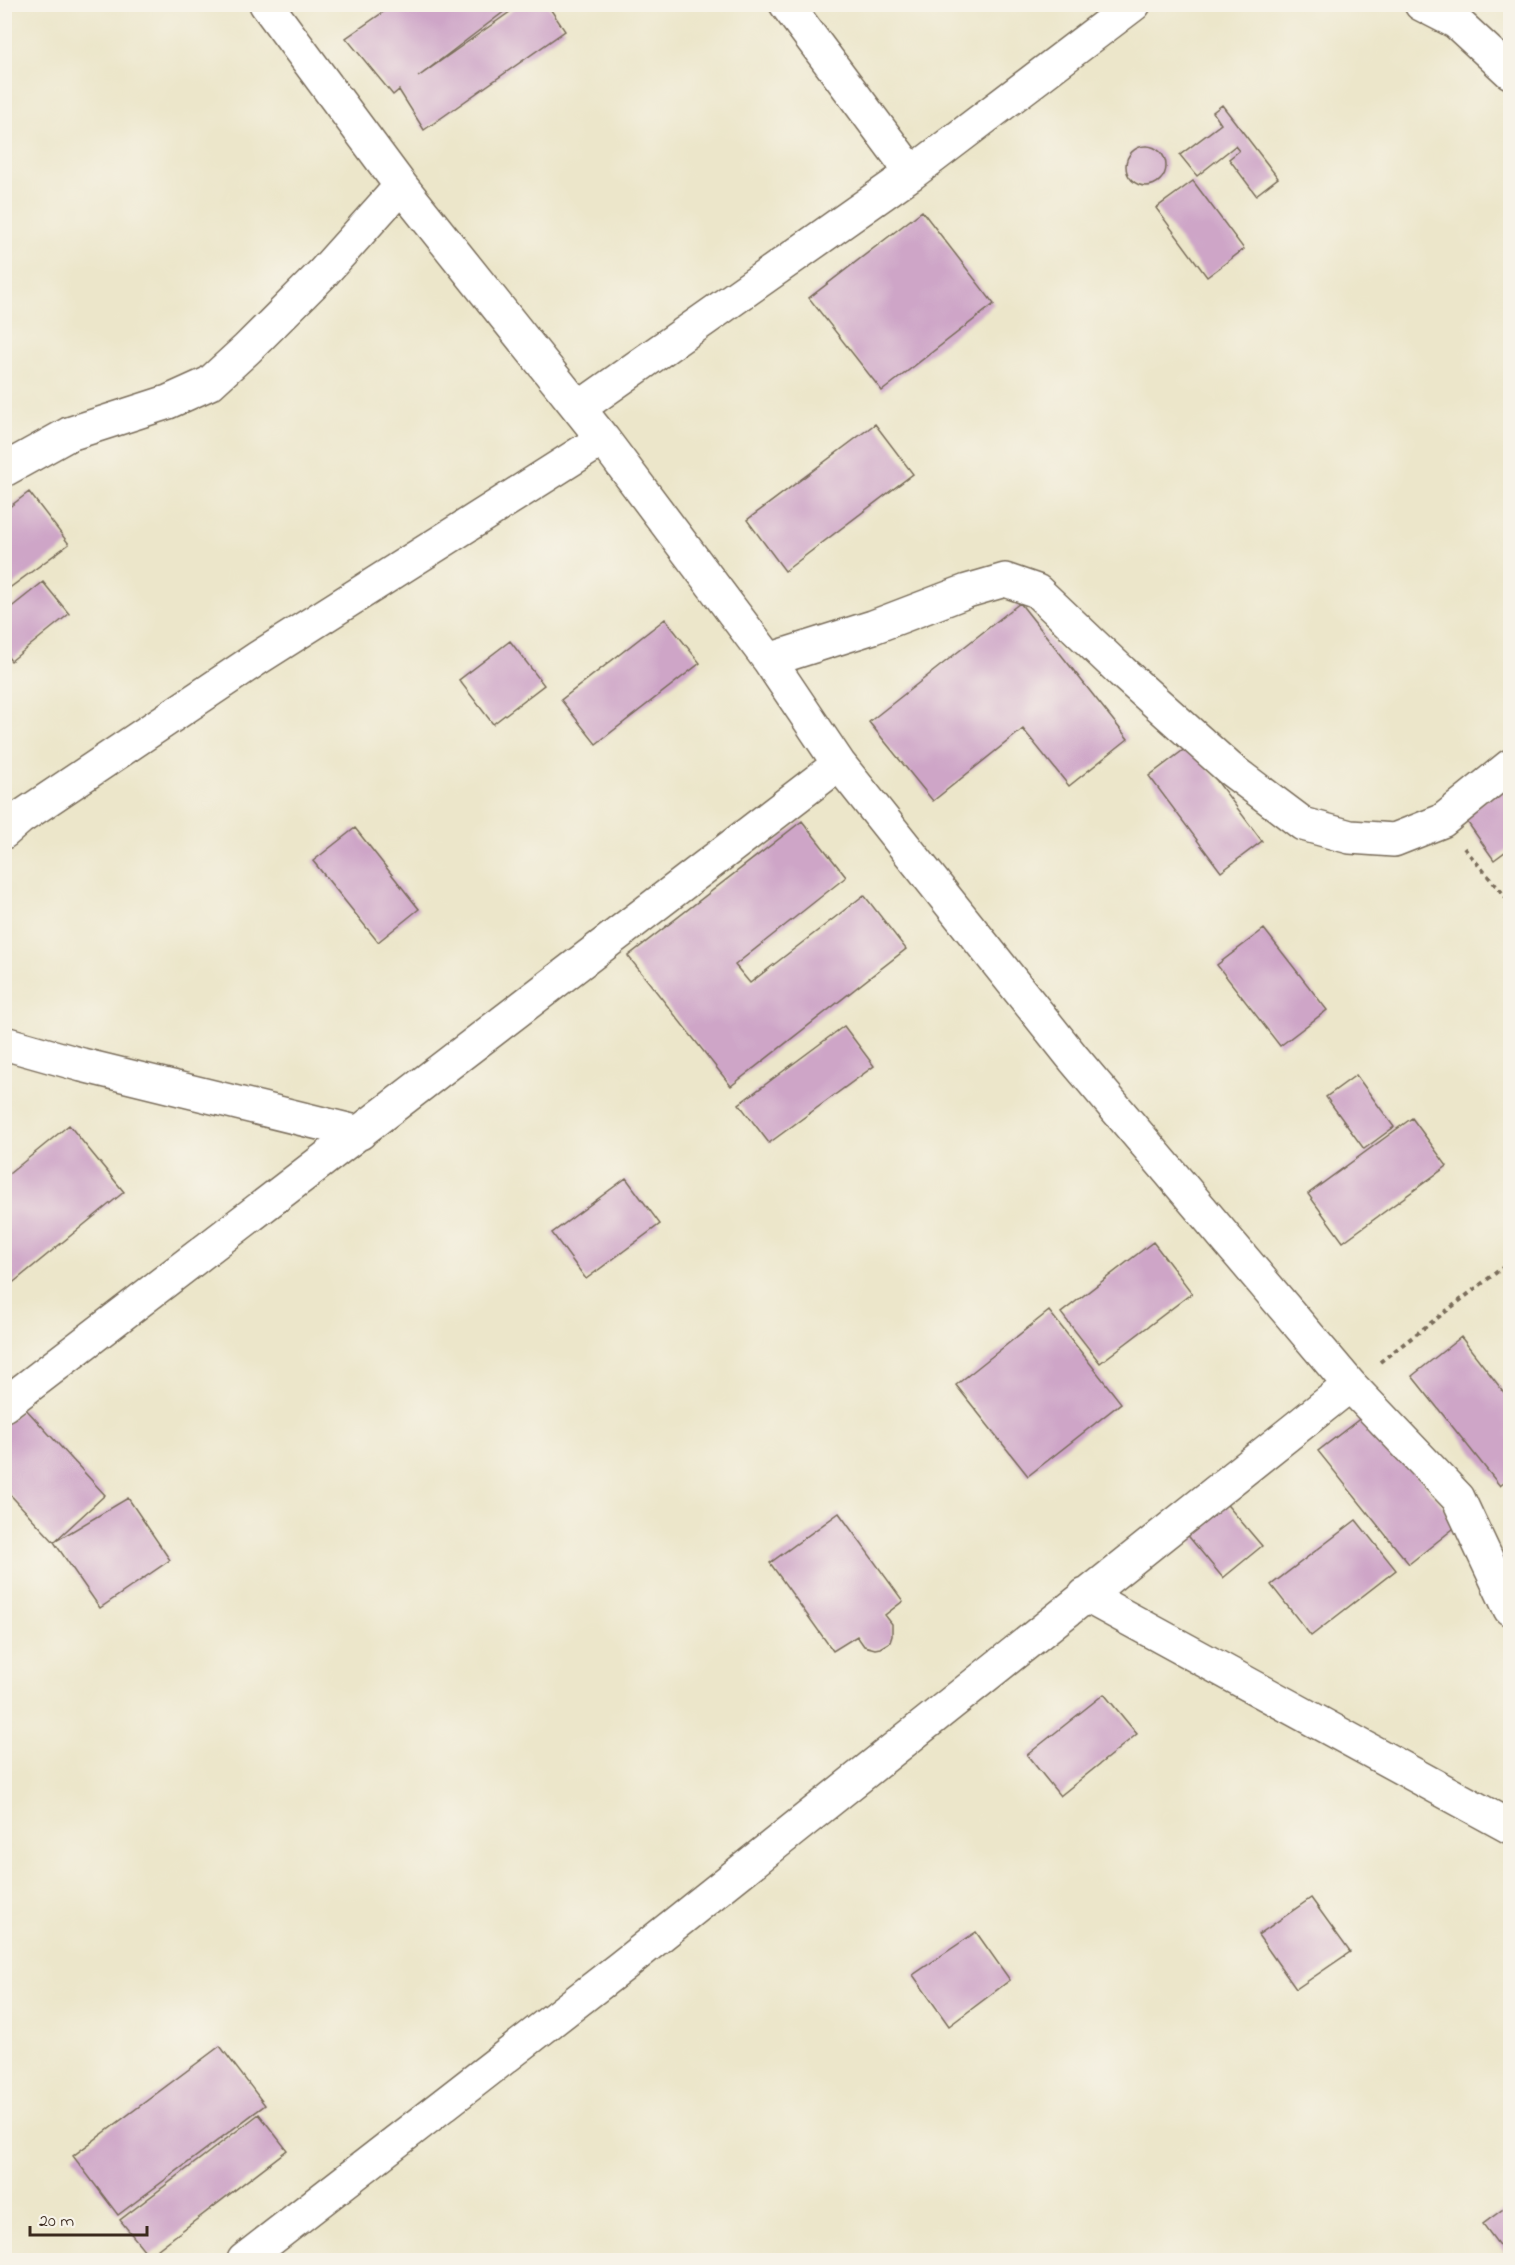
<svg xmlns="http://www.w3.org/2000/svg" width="1515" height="2265" viewBox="0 0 1515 2265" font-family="'Indie Flower',sans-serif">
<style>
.building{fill:#cea5c7}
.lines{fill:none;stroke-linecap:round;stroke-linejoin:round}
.minor-casing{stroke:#796c5a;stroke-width:36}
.path{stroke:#796c5a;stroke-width:4;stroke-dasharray:4.5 4.5;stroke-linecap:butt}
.minor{stroke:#fff;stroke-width:33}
</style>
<rect width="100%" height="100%" fill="#f7f3e8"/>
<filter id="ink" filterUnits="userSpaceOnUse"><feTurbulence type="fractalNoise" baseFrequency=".0167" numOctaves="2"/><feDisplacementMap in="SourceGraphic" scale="12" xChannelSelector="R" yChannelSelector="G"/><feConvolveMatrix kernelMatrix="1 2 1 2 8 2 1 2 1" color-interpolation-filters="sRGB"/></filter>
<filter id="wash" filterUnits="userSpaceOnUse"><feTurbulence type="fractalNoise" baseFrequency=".008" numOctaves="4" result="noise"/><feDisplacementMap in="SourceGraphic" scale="24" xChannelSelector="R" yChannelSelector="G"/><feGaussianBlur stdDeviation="1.35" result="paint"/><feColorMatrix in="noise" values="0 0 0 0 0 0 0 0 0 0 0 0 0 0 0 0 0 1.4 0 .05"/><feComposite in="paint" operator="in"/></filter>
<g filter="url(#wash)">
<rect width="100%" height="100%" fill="#ece6ca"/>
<g id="blocks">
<path class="building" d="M395 4H514L418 77 521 4H547L565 31 424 130 399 90 393 95 346 38Z
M1222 105 1278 178 1256 195 1229 159 1239 151 1235 146 1197 176 1180 155 1221 124 1213 112Z
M1126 166a20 20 0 1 1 40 0a20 20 0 1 1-40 0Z
M1193 181 1244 249 1207 277 1156 208Z
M922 211 994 304 882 391 809 298Z
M875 424 913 474 785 571 747 520Z
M29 492 69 544 4 592V511Z
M43 582 69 614 11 661 4 652V613Z
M1020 603 1128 739 1069 786 1023 729 933 801 869 722Z
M665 619 700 663 596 744 561 700Z
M510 641 544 685 493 724 459 680Z
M1190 745 1262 841 1221 872 1149 776Z
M1510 785V848L1494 860 1461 813Z
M802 821 846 877 735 965 750 983 864 895 906 949 731 1086 628 956Z
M355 828 419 909 378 942 313 861Z
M1264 929 1327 1010 1280 1046 1217 965Z
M844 1026 874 1066 769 1143 739 1104Z
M1356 1075 1394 1127 1364 1149 1326 1097Z
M1412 1118 1447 1166 1343 1242 1308 1194Z
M69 1125 124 1192 4 1290V1178Z
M626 1178 660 1224 586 1279 552 1233Z
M1153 1242 1192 1293 1100 1363 1061 1313Z
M1049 1311 1121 1403 1028 1476 956 1385Z
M1461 1337 1510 1400V1478L1500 1486 1412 1376Z
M24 1407 105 1495 54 1542 4 1488V1425Z
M1366 1414 1458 1525 1409 1564 1318 1451Z
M128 1498 170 1560 100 1608 54 1542Z
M1223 1500 1262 1546 1223 1578 1185 1532Z
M839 1513 903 1601 885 1615 892 1624V1636L890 1642 880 1648 875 1649 864 1646 857 1636 833 1651 770 1563Z
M1356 1520 1396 1570 1311 1636 1271 1585Z
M1104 1694 1137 1734 1060 1796 1027 1755Z
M1311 1898 1350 1952 1296 1989 1258 1935Z
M976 1932 1010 1980 949 2026 913 1975Z
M220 2046 265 2105 118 2215 73 2156Z
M259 2114 287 2150 149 2256 120 2220Z
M1510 2204V2260L1483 2224Z"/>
</g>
</g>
<g filter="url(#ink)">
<use href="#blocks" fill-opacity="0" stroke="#796c5a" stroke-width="1.5"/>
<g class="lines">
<g class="minor-casing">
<path id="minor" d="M786 4 912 173
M1421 4 1456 22 1510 72
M579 408 912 173 1134 4
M4 470 69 434 168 402 210 383 247 349 322 274 401 186
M769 660 873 627 967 591 1005 580 1037 591 1122 672 1230 769 1303 824 1350 837 1394 840 1442 821 1510 766
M4 832 20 818 258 658 603 439
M4 1043 82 1065 360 1133
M1350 1385 1458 1498 1510 1609
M4 1405 839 764
M1085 1595 1510 1827
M244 2260 621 1967 1350 1385 1074 1059 839 764 769 660 603 439 401 186 266 4"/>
</g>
<path class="path" d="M1464 848 1510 902
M1380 1362 1510 1262"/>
<use href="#minor" class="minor"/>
</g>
</g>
<rect width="1515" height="2265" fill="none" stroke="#f7f3e8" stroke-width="24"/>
<path d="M30 2226v9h117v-9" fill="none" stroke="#3b2a1e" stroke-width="3"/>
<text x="39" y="2226" font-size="18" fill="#3b2a1e" stroke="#f7f3e8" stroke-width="4.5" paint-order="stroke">20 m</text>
</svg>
